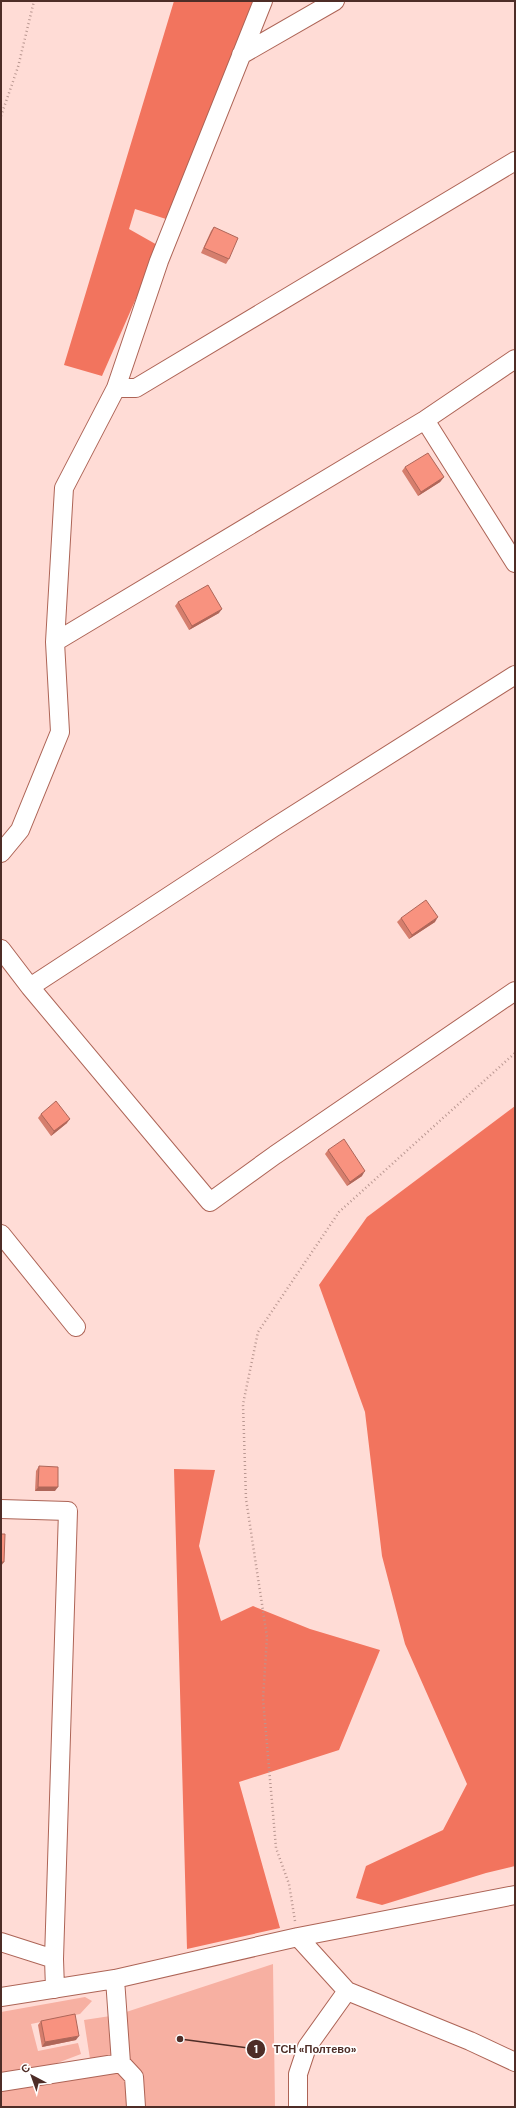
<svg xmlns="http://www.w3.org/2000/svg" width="516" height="2108" viewBox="0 0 516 2108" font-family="'DM Sans',sans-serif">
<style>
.green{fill:#f7b0a2}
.forest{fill:#f2745e}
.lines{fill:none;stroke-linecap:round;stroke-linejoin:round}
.minor-casing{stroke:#ad6456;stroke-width:20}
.path{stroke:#b99791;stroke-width:2.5;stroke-dasharray:1 3;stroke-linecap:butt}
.minor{stroke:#fff;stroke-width:18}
.wall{fill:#d57e6d}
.shaded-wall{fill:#ae6659}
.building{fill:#f8927f;stroke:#ae6659}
.leader{fill:none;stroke:#4e2d27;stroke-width:1.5}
.callout-dot{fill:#4e2d27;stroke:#fff;stroke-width:1.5}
.mark-label{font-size:12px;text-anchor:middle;font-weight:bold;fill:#fff}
.callout-label{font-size:11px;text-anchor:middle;font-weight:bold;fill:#4e2d27;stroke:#fff;stroke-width:3.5;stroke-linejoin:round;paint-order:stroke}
</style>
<rect width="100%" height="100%" fill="#ffdcd6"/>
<path class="green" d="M273 1964 275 2107H1V2012L85 1997 92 2001 80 2014 31 2024 38 2051 78 2043 81 2054 52 2065 90 2059 84 2020 117 2015Z"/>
<path class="forest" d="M174 1H254L166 219 135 209 129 229 159 246 102 376 64 365Z
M515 1106V1866L486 1873 382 1905 356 1898 366 1866 443 1830 467 1784 405 1644 382 1556 365 1412 319 1285 367 1217Z
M174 1469 215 1470 199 1546 221 1621 253 1606 310 1629 380 1650 339 1750 239 1782 280 1928 187 1949Z"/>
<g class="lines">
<g class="minor-casing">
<path id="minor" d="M241 55 335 1
M116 388H136L515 161
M425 420 515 563
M55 642 425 420 515 359
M1 853 20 830 60 732 55 642 64 488 116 388 159 261 263 1
M1 949 30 987 273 828 515 675
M30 987 210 1202 275 1155 515 991
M1 1234 76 1327
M1 1509 68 1511 54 1959 55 1989
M298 1937 347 1991 470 2041 515 2062
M1 1942 54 1959
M115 1979 121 2063 134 2077 136 2107
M1 1997 115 1979 298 1937 515 1895
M1 2082 121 2063
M298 2107V2074L307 2047 347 1991"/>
</g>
<path class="path" d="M1 116 18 67 34 1
M295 1921 289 1884 276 1848 263 1699 267 1637 246 1499 243 1404 258 1332 339 1212 515 1053"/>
<use href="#minor" class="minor"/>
</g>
<path class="wall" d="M214 227 229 259 226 264 201 253 211 231Z
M405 467 444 477 440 482 418 496 402 471Z
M178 602 219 613 189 630 175 606Z
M401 918 435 922 409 939 397 922Z
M41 1114 67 1123 51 1136 38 1118Z
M328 1150 362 1176 347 1186 325 1154Z
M39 1466 55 1491H35L36 1471Z
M41 2021 76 2040 42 2047 38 2025Z"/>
<path class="shaded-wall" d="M444 477 440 482 418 496 421 492Z
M222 609 219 613 189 630 192 626Z
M438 917 435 922 409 939 412 935Z
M70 1119 67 1123 51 1136 54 1131Z
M365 1171 362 1176 347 1186 350 1182Z
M38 1487H58L55 1491H35Z
M1 1562H4L1 1566Z
M79 2036 76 2040 42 2047 45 2042Z"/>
<path class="building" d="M214 227 238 238 229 259 204 248Z
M428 453 444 477 421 492 405 467Z
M208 585 222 609 192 626 178 602Z
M426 900 438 917 412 935 401 918Z
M56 1101 70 1119 54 1131 41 1114Z
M344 1139 365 1171 350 1182 328 1150Z
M39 1466 58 1467V1487H38Z
M1 1534H5L4 1562H1Z
M75 2014 79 2036 45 2042 41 2021Z"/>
<path class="leader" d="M180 2039L256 2049"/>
<g class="callout-dot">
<circle cx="180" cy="2039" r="4"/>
<circle cx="256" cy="2049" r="10"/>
</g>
<g class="mark-label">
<text x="256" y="2053">1</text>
</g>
<g class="callout-label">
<text x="315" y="2053">ТСН «Полтево»</text>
</g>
<rect width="516" height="2108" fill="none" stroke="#4e2d27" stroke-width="4"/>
<g transform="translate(32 2076) rotate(319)" stroke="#ffffff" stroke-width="3" paint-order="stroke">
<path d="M0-3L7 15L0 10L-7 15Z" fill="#4e2d27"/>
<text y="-6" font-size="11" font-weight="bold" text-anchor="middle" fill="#4e2d27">С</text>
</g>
</svg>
